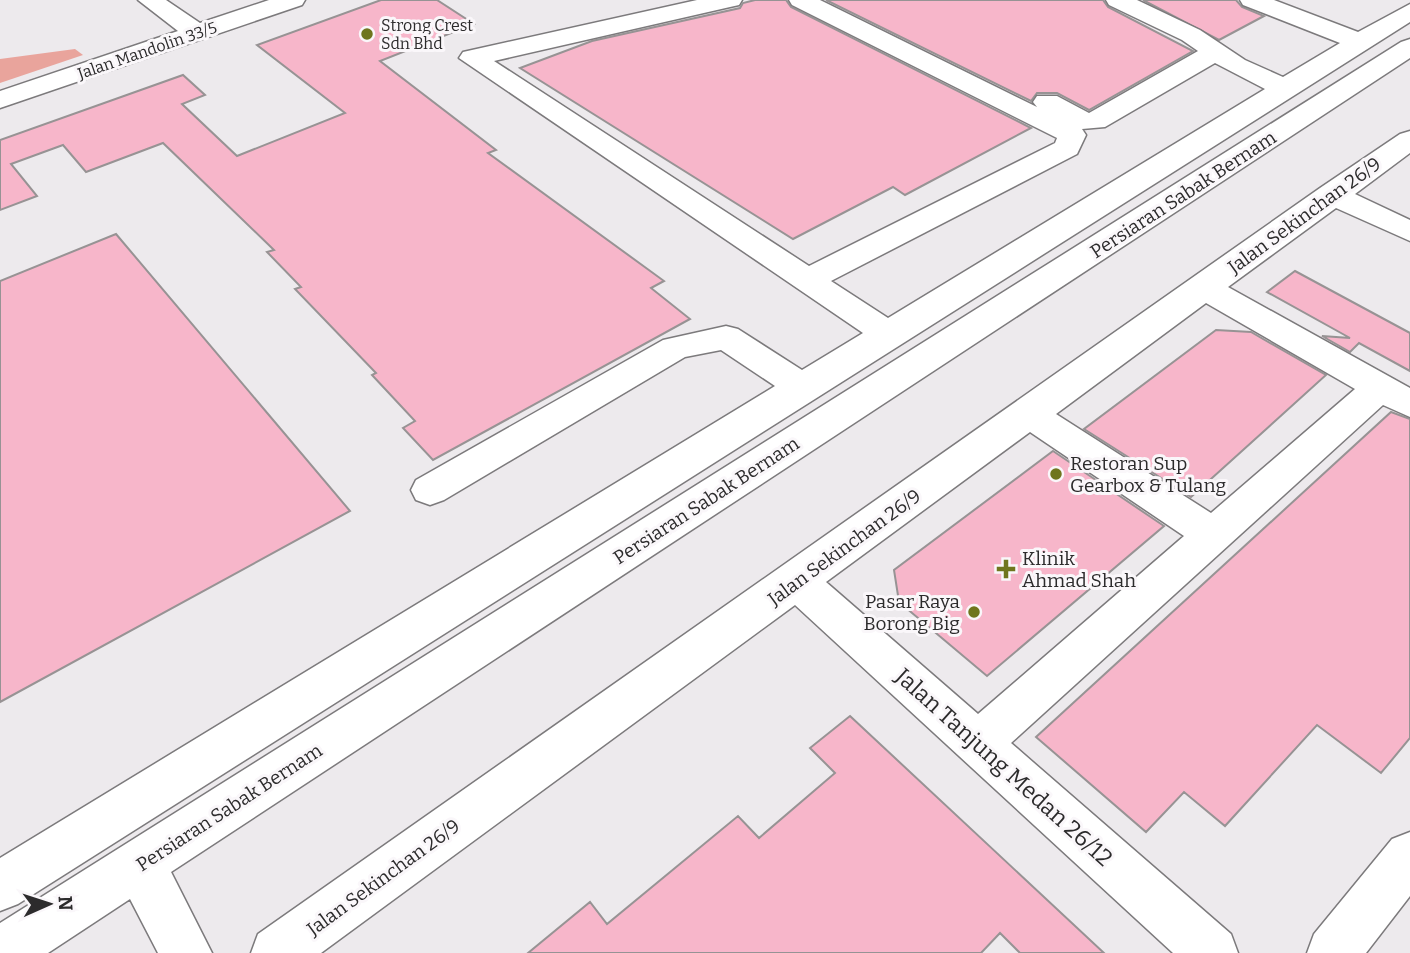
<svg xmlns="http://www.w3.org/2000/svg" width="1410" height="953" viewBox="0 0 1410 953" font-family="Bitter,serif">
<style>
.green{fill:#e9a49c}
.building{fill:#f7b6ca;stroke:#979394;stroke-width:2}
.lines{fill:none;stroke-linecap:round;stroke-linejoin:round}
.minor-casing{stroke:#7c7a7c;stroke-width:3}
.minor{fill:#fff;fill-rule:evenodd}
.poi-dot{fill:#6f751d;stroke:#faf7fa;stroke-width:2.5}
.labels{text-anchor:middle;stroke-width:6;stroke-linejoin:round;paint-order:stroke}
.far-poi-label{font-size:16px;fill:#2c2b2c;stroke:#faf7fa;text-anchor:start}
.far-street-label{font-size:16px;fill:#2c2b2c;stroke:#faf7fa}
.street-label{font-size:19px;fill:#2c2b2c;stroke:#faf7fa}
.poi-label{font-size:19px;fill:#2c2b2c;stroke:#faf7fa;text-anchor:start}
.near-street-label{font-size:23px;fill:#2c2b2c;stroke:#faf7fa}
</style>
<rect width="100%" height="100%" fill="#edeaed"/>
<path class="green" d="M75 49 83 55 0 83V59Z"/>
<path class="building" d="M381 0H437L474 24 380 61 496 150 488 153 664 281 651 288 690 319 433 460 403 428 415 421 372 375 376 373 295 289 301 287 267 252 274 250 163 143 86 172 63 145 11 164 37 196 0 210V140L183 75 205 95 182 104 237 156 345 113 257 45Z
M755 0H786L791 7 1031 128 905 195 893 187 793 239 520 68 592 41 740 8 743 3Z
M826 0H1103L1108 7 1193 51 1089 110 1057 93H1037L1031 101Z
M1143 0H1236L1242 7 1264 16 1219 40Z
M116 234 350 511 0 702V281Z
M1295 271 1410 333V371L1359 343 1350 352 1322 336 1350 338 1267 292Z
M1216 330 1251 332 1326 375 1191 497 1084 429Z
M1391 412 1410 419V738L1381 773 1317 725 1225 826 1184 792 1146 832 1036 737Z
M1053 451 1164 526 987 676 899 602 894 570Z
M850 716 1104 953H1020L1000 933 981 953H528L590 902 607 924 738 816 759 838 835 773 810 748Z"/>
<g class="lines">
<g class="minor-casing">
<path id="minor" d="M138 0H166L200 23 269 0H305L302 5 0 108V91L178 31Z
M697 0H742L739 5 730 7 494 61 809 266 1055 143 1057 138 792 5 789 0H820L1037 107 1033 102 1037 96H1057L1089 113 1198 51 1182 40 1109 5 1106 0H1137L1200 30 1245 60 1283 77 1340 43 1243 5 1240 0H1274L1358 32 1410 4V22L18 904 0 911V858L775 386 721 350 685 357 444 500 430 505 416 500 411 490 416 480 663 340 726 326 738 329 802 370 863 333 459 58 463 52ZM1215 63 1265 89 888 318 831 281 1077 154 1086 135 1082 129 1105 127Z
M1410 39V58L171 872 212 953H158L130 899 48 953H0V923L1401 42Z
M1410 131V153L1355 194 1410 220V241L1336 208 1228 287 1410 388V417L1383 405 1011 743 1231 934 1238 953H1173L795 605 321 953H251L258 934 1320 188 1400 134ZM1206 303 1355 389 1211 513 1056 414ZM1030 432 1184 536 978 714 826 582Z
M1410 832V896L1366 953H1307L1314 934 1392 839Z"/>
</g>
<use href="#minor" class="minor"/>
</g>
<g class="poi-dot">
<circle cx="367" cy="34" r="7"/>
<circle cx="1056" cy="474" r="7"/>
<path d="M1002.5 558.5h7v7h7v7h-7v7h-7v-7h-7v-7h7z"/>
<circle cx="974" cy="612" r="7"/>
</g>
<g class="labels">
<g class="far-poi-label">
<text x="381" y="31">Strong Crest<tspan x="381" dy="18">Sdn Bhd</tspan></text>
</g>
<g class="far-street-label">
<text transform="translate(147 50) rotate(-19)" y="6">Jalan Mandolin 33/5</text>
</g>
<g class="street-label">
<text transform="translate(1183 194) rotate(-33)" y="7">Persiaran Sabak Bernam</text>
<text transform="translate(1304 215) rotate(-36)" y="7">Jalan Sekinchan 26/9</text>
<text transform="translate(706 500) rotate(-33)" y="7">Persiaran Sabak Bernam</text>
<text transform="translate(844 547) rotate(-36)" y="7">Jalan Sekinchan 26/9</text>
<text transform="translate(229 807) rotate(-33)" y="7">Persiaran Sabak Bernam</text>
<text transform="translate(383 877) rotate(-36)" y="7">Jalan Sekinchan 26/9</text>
</g>
<g class="poi-label">
<text x="1070" y="470">Restoran Sup<tspan x="1070" dy="22">Gearbox &amp; Tulang</tspan></text>
<text x="1022" y="565">Klinik<tspan x="1022" dy="22">Ahmad Shah</tspan></text>
<text x="960" y="608" text-anchor="end">Pasar Raya<tspan x="960" dy="22">Borong Big</tspan></text>
</g>
<g class="near-street-label">
<text transform="translate(1004 767) rotate(42)" y="8">Jalan Tanjung Medan 26/12</text>
</g>
</g>
<g transform="translate(49 904) rotate(87)" stroke="#faf7fa" stroke-width="5" paint-order="stroke">
<path d="M0-5L12 26L0 18L-12 26Z" fill="#2c2b2c"/>
<text y="-10" font-size="19" font-weight="bold" text-anchor="middle" fill="#2c2b2c">N</text>
</g>
</svg>
